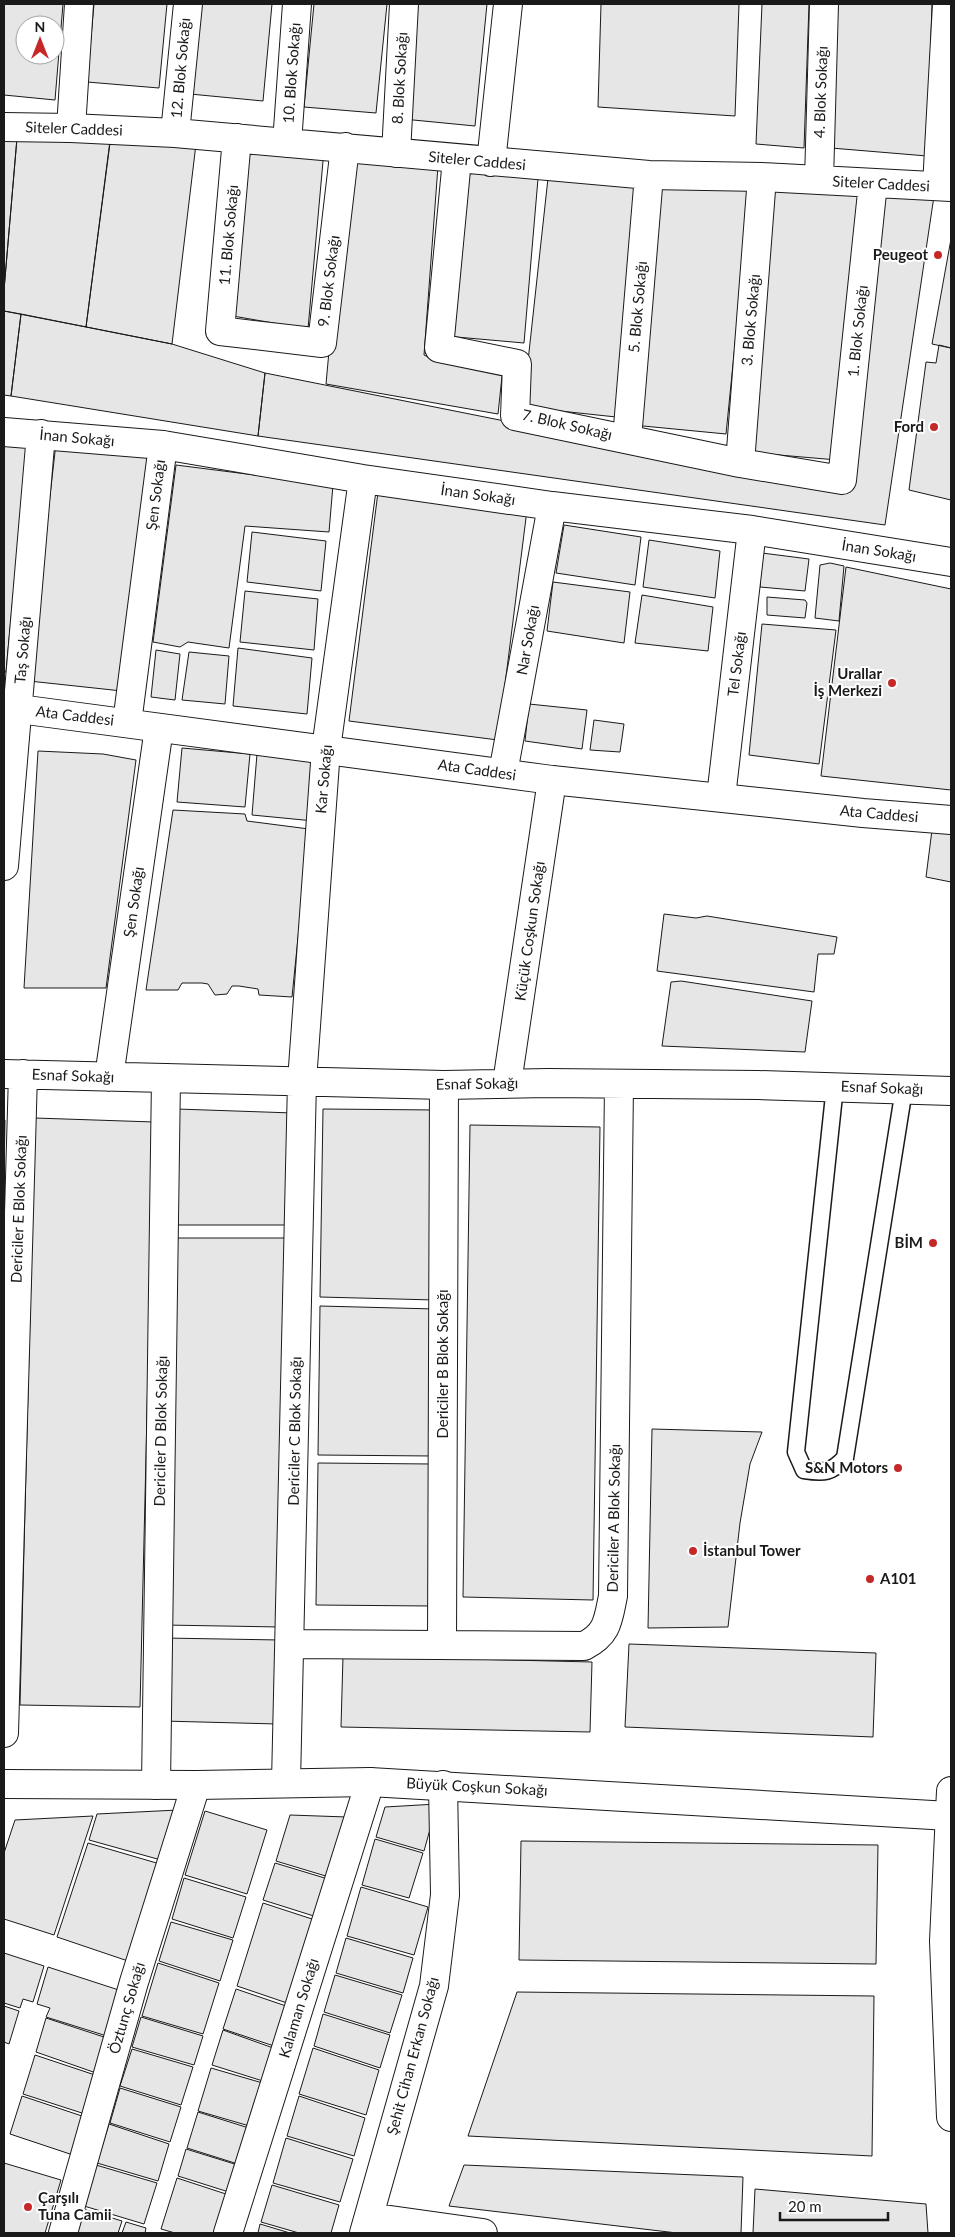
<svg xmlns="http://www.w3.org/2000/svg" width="955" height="2237" viewBox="0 0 955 2237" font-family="Lato,sans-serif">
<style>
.building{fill:#e6e6e6;stroke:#1a1a1a;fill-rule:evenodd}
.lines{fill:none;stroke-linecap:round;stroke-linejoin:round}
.service-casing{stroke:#1a1a1a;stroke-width:19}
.minor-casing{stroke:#1a1a1a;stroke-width:30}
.tertiary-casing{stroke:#1a1a1a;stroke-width:30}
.primary-casing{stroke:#1a1a1a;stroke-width:30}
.service{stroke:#fff;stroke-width:16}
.minor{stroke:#fff;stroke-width:28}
.tertiary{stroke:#fff;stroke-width:28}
.primary{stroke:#fff;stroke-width:28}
.poi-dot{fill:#c62828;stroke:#fff;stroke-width:2}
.labels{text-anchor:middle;stroke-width:4;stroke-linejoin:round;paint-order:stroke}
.street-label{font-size:15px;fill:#1a1a1a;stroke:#fff}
.poi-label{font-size:15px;font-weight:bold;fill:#1a1a1a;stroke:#fff;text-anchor:end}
</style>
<rect width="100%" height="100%" fill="#fff"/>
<path class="building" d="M4 4H63L55 100 4 95ZM25 25H55V55H25Z
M94 4H167L159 88 87 82Z
M199 4H272L263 101 190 94Z
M314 4H387L376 113 304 107Z
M414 4H487L475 126 403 119Z
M601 4H739L735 116 598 107Z
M762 4H809L804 148 756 144Z
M835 4H932L927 156 831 148Z
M111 133 196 144 172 344 86 327Z
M4 138H17L4 290Z
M17 138 110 143 86 327 4 311V290Z
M243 142 324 150 308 329 227 315Z
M347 153 438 166 424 355 430 358 503 367 498 414 326 384Z
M460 161 539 167 524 343 445 336Z
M549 169 642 180 616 417 523 407Z
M657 176 751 185 726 434 633 425Z
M767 183 860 191 837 460 744 452Z
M874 189 934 196 885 525 258 436 265 373 849 490Z
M951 239V348L932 344Z
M4 311 21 314 11 396 4 395Z
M21 314 172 344 265 373 258 436 11 396Z
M939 345 951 348V500L909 490 926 362 936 363Z
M56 443 149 453 122 691 29 681Z
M4 445 27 447 6 672H4Z
M176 465 333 485 329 532 245 526 229 648 188 642 180 647 153 642Z
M378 492 527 510 498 740 349 721Z
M564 525 641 537 635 585 556 573Z
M252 532 326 541 321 591 247 582Z
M649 540 720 551 715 598 643 587Z
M762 553 809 559 805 591 760 587Z
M830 563 844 566 839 621 815 618 820 565Z
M846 567 951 589V790L821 776Z
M553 582 630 592 624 643 547 631Z
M245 591 318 599 314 650 240 642Z
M642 595 713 607 708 651 635 643Z
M767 597 805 600 807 603 805 618 767 615Z
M762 624 836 630 819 764 749 755Z
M238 648 312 658 307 714 233 706Z
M156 650 180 654 175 700 151 697Z
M189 652 229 656 225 704 182 700Z
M529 704 587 710 582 749 525 741Z
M594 720 624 724 620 752 590 750Z
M182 748 250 754 245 807 177 802Z
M38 751 103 754 136 760 106 988H24Z
M257 754 322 760 314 821 252 815Z
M173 810 245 814 247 821 309 829 292 997 259 995 258 989 239 986H232L227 994 215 995 208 984 202 983H182L178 990H146Z
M932 830 951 831V882L926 877Z
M664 914 696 918 707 916 837 937 834 954H818L814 992 657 971Z
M681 981 812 1001 805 1052 662 1046 671 982Z
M177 1109 293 1113 290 1225H174Z
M323 1109 437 1110 435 1300 320 1297Z
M35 1118 154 1122 140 1707 20 1705Z
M4 1120H5L4 1179Z
M470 1125 600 1127 593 1600 463 1597Z
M174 1238H290L280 1627 164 1625Z
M320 1306 435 1309 432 1456 318 1455Z
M652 1429 762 1432 750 1464 740 1523 728 1627 648 1628Z
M318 1463 432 1464 430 1606 316 1605Z
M164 1638 280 1640 277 1724 162 1721Z
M629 1644 876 1653 873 1737 625 1727Z
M343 1656 592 1662 590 1732 341 1727Z
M437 1804 424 1851 376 1837 385 1807Z
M178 1810 161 1860 89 1840 97 1814Z
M205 1811 267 1830 247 1894 185 1875Z
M290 1815 347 1817 329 1877 276 1861Z
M93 1816 54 1935 4 1919V1853L15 1820Z
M375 1839 423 1853 409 1898 362 1885Z
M521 1841 878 1845 876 1964 519 1960Z
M88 1843 160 1864 128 1961 57 1937Z
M275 1863 328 1879 317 1917 263 1900Z
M184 1878 246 1897 233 1938 172 1919Z
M361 1887 428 1907 414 1955 347 1936Z
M263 1903 315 1920 290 2004 237 1986Z
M171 1922 233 1940 220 1981 159 1961Z
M346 1938 413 1958 403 1993 336 1973Z
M4 1953 44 1966 33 2002 23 1999 20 2008 4 2003Z
M158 1963 219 1983 203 2034 142 2016Z
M48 1967 125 1992 110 2037 46 2017 50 2008 37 2004Z
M335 1975 402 1995 390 2033 324 2012Z
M236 1989 289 2007 277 2047 223 2029Z
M517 1992 874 1996 872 2156 468 2136Z
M4 2006 19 2011 9 2044 4 2042Z
M323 2014 390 2035 380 2068 314 2046Z
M141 2017 203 2036 194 2065 132 2047Z
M46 2018 110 2039 99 2074 36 2052Z
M223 2030 276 2049 266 2082 212 2065Z
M313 2048 379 2070 366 2115 299 2094Z
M132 2049 193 2067 181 2105 120 2086Z
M35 2055 98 2076 85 2114 23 2094Z
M211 2068 266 2084 253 2127 198 2111Z
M120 2088 181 2107 170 2142 110 2123Z
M22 2096 85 2117 73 2155 10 2134Z
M299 2096 365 2118 354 2156 287 2136Z
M198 2112 252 2129 241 2165 187 2148Z
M109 2124 169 2144 158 2181 97 2163Z
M286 2138 353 2159 340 2202 273 2183Z
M186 2149 241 2166 232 2193 178 2176Z
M4 2163 61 2180 45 2233H4Z
M96 2165 157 2183 144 2224 84 2206Z
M464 2165 743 2177 741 2233H677L449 2206Z
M177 2178 232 2196 221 2233H175L161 2229Z
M272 2185 339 2205 331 2233H299L261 2222Z
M755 2189 926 2204 928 2233H753Z
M83 2209 122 2221 118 2233H75Z
M126 2222 146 2228 145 2233H122Z
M260 2224 290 2233H258Z"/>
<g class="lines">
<g class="service-casing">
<path id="service" d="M835 1086 796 1452 804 1470C824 1473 831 1473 845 1458L904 1089"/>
</g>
<g class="minor-casing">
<path id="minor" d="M4 127 71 128 175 133 649 175 762 177 951 187
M71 128 79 4
M175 133 188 4
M237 138 220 331 322 343 345 147
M287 143 297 4
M396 153 404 4
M457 159 439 348 517 364 515 416 740 463 842 480 873 183
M491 162 508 4
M819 180 824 4
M937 186 947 4
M4 432 163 445 363 479 552 506 752 530 951 562
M627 439 649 175
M740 463 762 177
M127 723 163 445
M503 773 552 506
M721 797 752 530
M4 866 41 434
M4 1074 444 1085 548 1083 758 1085 951 1091
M109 1077 159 728
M507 1083 552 780
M290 1644 584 1646C608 1634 608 1620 613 1596L619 1084
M442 1644 444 1085
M4 1733 23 1074
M286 1782 302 1081 326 749 363 479
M156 1785 166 1078
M369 2217 483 2233
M63 2233 134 1982 196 1785
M228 2233 370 1782
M364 2233 434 1986 445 1895 443 1785"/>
</g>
<g class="tertiary-casing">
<path id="tertiary" d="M4 707 552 780 863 813 951 820
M4 1784 196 1785 370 1782 949 1816"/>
</g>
<g class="primary-casing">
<path id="primary" d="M951 1791 944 1941 951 2117"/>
</g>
<use href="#service" class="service"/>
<use href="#minor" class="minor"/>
<use href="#tertiary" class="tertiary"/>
<use href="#primary" class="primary"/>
</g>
<g class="poi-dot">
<circle cx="938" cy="255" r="5"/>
<circle cx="934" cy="427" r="5"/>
<circle cx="892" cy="683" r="5"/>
<circle cx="933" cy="1243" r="5"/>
<circle cx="898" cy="1468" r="5"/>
<circle cx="693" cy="1551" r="5"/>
<circle cx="870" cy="1579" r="5"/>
<circle cx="28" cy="2207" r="5"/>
</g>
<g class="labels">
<g class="street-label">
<text transform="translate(181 68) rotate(-85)" y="5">12. Blok Sokağı</text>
<text transform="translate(292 73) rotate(-86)" y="5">10. Blok Sokağı</text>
<text transform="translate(400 78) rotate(-87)" y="5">8. Blok Sokağı</text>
<text transform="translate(821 92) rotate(-88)" y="5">4. Blok Sokağı</text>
<text transform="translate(74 129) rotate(2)" y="5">Siteler Caddesi</text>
<text transform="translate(477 161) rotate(5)" y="5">Siteler Caddesi</text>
<text transform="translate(881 184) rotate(3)" y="5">Siteler Caddesi</text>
<text transform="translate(229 235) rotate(-85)" y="5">11. Blok Sokağı</text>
<text transform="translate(329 281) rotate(-83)" y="5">9. Blok Sokağı</text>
<text transform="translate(638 307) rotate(-85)" y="5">5. Blok Sokağı</text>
<text transform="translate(751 320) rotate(-85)" y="5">3. Blok Sokağı</text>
<text transform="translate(858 331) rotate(-84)" y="5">1. Blok Sokağı</text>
<text transform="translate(567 425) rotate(13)" y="5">7. Blok Sokağı</text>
<text transform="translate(77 438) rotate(5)" y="5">İnan Sokağı</text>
<text transform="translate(156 495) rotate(-83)" y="5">Şen Sokağı</text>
<text transform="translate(478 495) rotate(8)" y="5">İnan Sokağı</text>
<text transform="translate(879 551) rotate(9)" y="5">İnan Sokağı</text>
<text transform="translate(528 640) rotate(-80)" y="5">Nar Sokağı</text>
<text transform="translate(23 650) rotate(-85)" y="5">Taş Sokağı</text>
<text transform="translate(737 664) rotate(-83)" y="5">Tel Sokağı</text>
<text transform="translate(75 716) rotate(7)" y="5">Ata Caddesi</text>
<text transform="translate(477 770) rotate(8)" y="5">Ata Caddesi</text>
<text transform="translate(324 779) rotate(-85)" y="5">Kar Sokağı</text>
<text transform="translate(879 814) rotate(5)" y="5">Ata Caddesi</text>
<text transform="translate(134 902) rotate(-82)" y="5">Şen Sokağı</text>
<text transform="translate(530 931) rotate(-82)" y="5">Küçük Coşkun Sokağı</text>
<text transform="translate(73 1076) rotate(2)" y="5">Esnaf Sokağı</text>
<text transform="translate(477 1084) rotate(-1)" y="5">Esnaf Sokağı</text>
<text transform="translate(882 1088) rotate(2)" y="5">Esnaf Sokağı</text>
<text transform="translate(19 1209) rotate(-88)" y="5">Dericiler E Blok Sokağı</text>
<text transform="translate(443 1364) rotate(-90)" y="5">Dericiler B Blok Sokağı</text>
<text transform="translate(161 1431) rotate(-89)" y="5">Dericiler D Blok Sokağı</text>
<text transform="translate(295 1431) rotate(-89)" y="5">Dericiler C Blok Sokağı</text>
<text transform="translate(614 1518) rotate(-89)" y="5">Dericiler A Blok Sokağı</text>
<text transform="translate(477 1787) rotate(3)" y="5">Büyük Coşkun Sokağı</text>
<text transform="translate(127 2008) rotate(-74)" y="5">Öztunç Sokağı</text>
<text transform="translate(299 2008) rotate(-73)" y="5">Kalaman Sokağı</text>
<text transform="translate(413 2056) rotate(-75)" y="5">Şehit Cihan Erkan Sokağı</text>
</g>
<g class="poi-label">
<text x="928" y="260">Peugeot</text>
<text x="924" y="432">Ford</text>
<text x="882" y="679">Urallar<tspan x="882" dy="17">İş Merkezi</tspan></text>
<text x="923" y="1248">BİM</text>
<text x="888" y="1473">S&amp;N Motors</text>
<text x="703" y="1556" text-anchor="start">İstanbul Tower</text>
<text x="880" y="1584" text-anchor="start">A101</text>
<text x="38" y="2203" text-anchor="start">Çarşılı<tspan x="38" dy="17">Tuna Camii</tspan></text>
</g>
</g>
<rect width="955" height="2237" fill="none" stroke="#1a1a1a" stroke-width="10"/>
<g transform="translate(40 40)"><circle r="24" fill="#ffffff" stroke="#a3a3a3"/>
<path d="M0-4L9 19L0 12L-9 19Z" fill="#c62828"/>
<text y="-8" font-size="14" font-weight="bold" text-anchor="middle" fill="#1a1a1a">N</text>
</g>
<path d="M780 2212v8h108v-8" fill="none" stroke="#1a1a1a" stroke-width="2.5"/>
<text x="788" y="2212" font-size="15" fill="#1a1a1a" stroke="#ffffff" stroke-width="4" paint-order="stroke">20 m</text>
</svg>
